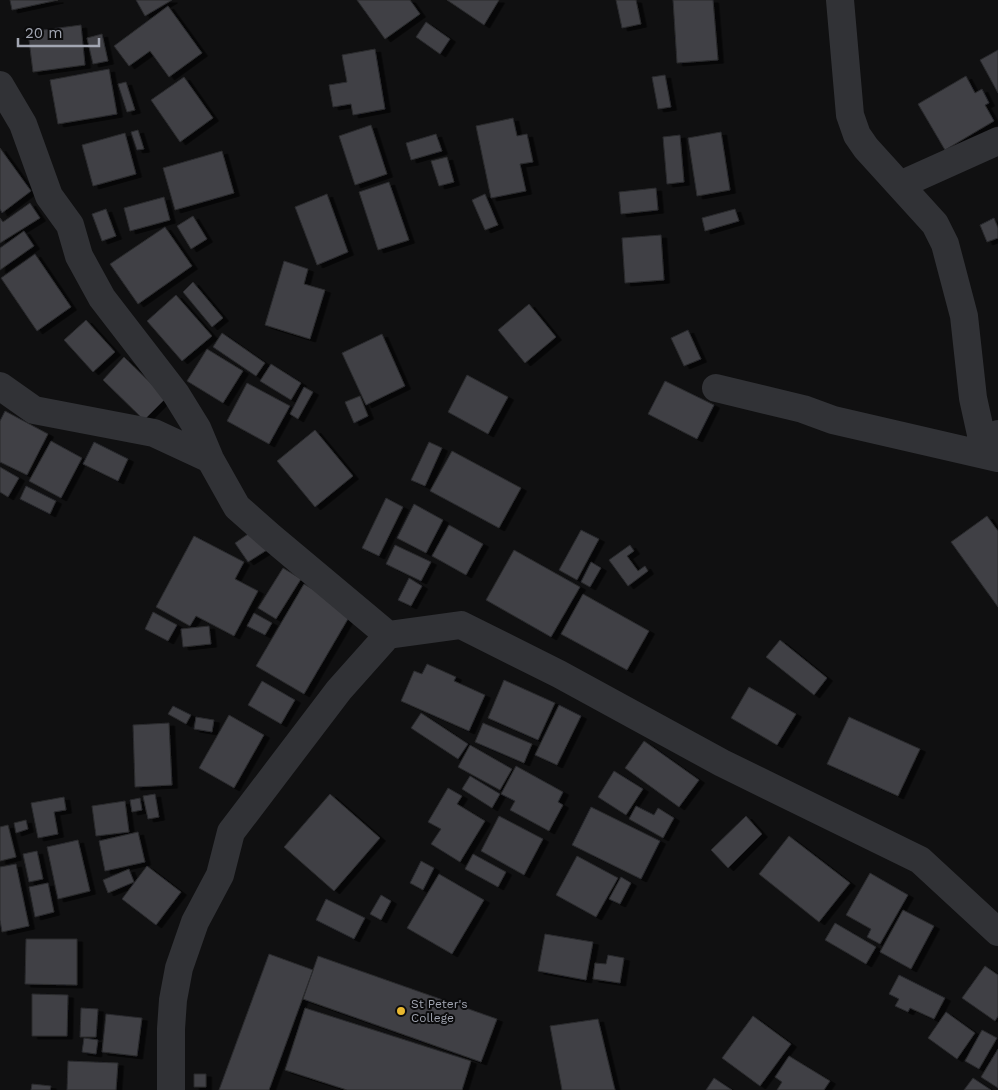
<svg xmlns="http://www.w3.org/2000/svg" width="998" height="1090" viewBox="0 0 998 1090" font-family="'Work Sans',sans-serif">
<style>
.building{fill:#3f4044;stroke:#2a2a2d;filter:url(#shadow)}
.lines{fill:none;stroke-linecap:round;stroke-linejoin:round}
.street{stroke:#313236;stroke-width:28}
.poi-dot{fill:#e9b830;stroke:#0b0b0c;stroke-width:2}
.labels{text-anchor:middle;stroke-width:4;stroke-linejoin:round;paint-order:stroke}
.poi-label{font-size:12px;fill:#a2a6b2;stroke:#0b0b0c;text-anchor:start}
</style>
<defs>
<filter id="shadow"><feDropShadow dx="5.5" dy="3" stdDeviation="0" flood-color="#0009"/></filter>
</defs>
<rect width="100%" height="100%" fill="#101011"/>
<path class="building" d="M10 0H58L12 10Z
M136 0H172L145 16Z
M357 0H410L420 14 385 39Z
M447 0H499L484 25Z
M616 0H636L641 24 622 28Z
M673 0H713L718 60 677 63Z
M168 6 202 53 169 77 150 51 129 66 114 46Z
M426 22 450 39 440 54 416 37Z
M81 25 85 65 33 72 28 32Z
M102 34 108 61 93 64 87 38Z
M375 49 385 109 353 115 351 104 333 107 329 85 347 82 342 55Z
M998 50V93L980 60Z
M109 69 117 114 58 124 50 80Z
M665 75 671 107 658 109 652 77Z
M966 76 975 93 982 89 989 103 985 105 994 121 945 150 918 104Z
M184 77 213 118 180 142 151 100Z
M126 82 135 110 127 112 118 84Z
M513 118 517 136 527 134 533 162 520 164 526 191 491 198 476 126Z
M371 125 387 174 355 185 339 136Z
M138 130 144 149 137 150 131 132Z
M721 132 730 190 697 196 688 138Z
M125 133 136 174 93 186 82 145Z
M436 134 442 151 411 160 406 143Z
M680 135 684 182 667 184 663 137Z
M0 148 31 191 2 213 0 209Z
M222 151 234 193 175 210 163 168Z
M447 157 454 182 439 186 431 161Z
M389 182 409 240 378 250 359 192Z
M656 188 658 210 621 214 619 192Z
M327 194 348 252 317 265 295 207Z
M485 194 498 225 485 230 472 200Z
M164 197 170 220 130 231 124 208Z
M30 203 40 218 0 243V218L3 222Z
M106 209 116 236 102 241 92 214Z
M735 209 739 221 705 231 702 218Z
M193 216 207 239 191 249 177 226Z
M994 218 998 228V238L987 242 980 225Z
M165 227 192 266 138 304 110 264Z
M24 231 34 246 0 270V248Z
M661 235 664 280 625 283 622 238Z
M35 254 71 307 37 331 1 278Z
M284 261 308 269 304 284 325 290 310 339 265 325Z
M193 282 223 318 212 327 183 292Z
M176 295 212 336 182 361 147 321Z
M529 304 556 337 525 363 498 330Z
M86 320 115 352 93 372 64 340Z
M688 330 701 359 684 366 671 338Z
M222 333 265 363 256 376 213 347Z
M382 334 405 386 366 405 342 353Z
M207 349 243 371 223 403 187 381Z
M124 357 166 398 144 420 103 380Z
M271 364 301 383 291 400 260 381Z
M467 375 508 397 488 434 448 412Z
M665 381 714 405 697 439 648 414Z
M247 383 290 406 269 444 227 421Z
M304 387 313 392 298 419 290 414Z
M360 396 368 416 354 423 345 402Z
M5 411 48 434 27 475 0 462V421Z
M315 430 353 476 315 507 277 461Z
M51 441 82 458 61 498 29 481Z
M94 442 128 459 118 481 83 464Z
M429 442 442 448 425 486 411 480Z
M452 451 521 488 499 528 430 491Z
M0 467 19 478 8 497 0 492Z
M26 486 56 501 50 514 20 499Z
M386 498 403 507 379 556 362 548Z
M414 504 443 520 426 553 397 538Z
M987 516 998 531V607L951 542Z
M449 525 483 544 466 575 432 556Z
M254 530 267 550 248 562 235 543Z
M581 530 599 539 577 580 559 570Z
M194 536 244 562 235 579 258 591 234 636 196 616 190 626 156 607Z
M395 545 431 562 421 581 386 564Z
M630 545 634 551 627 556 638 571 645 566 648 571 628 586 609 560Z
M514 550 580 587 551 637 486 600Z
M591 562 601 568 590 587 581 582Z
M283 568 301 579 276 619 258 608Z
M409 578 422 586 411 606 398 600Z
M304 584 352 612 304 694 256 666Z
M583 594 649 631 627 670 561 634Z
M153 612 177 625 168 641 145 629Z
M254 613 272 623 265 635 247 626Z
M209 626 211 644 183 647 181 629Z
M780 640 827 678 814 695 766 657Z
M427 664 456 677 454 681 485 695 469 731 401 701 414 671 422 674Z
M504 680 555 703 538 740 488 718Z
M262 681 295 700 281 724 248 705Z
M749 687 796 714 777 745 731 718Z
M559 705 581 716 557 765 535 755Z
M173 706 191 715 186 724 168 714Z
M421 713 468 744 458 759 411 728Z
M229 715 264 735 234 788 199 768Z
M196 717 214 720 212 732 194 729Z
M849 717 920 749 898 796 827 764Z
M169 723 172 785 135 787 133 725Z
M483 723 532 744 524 763 475 742Z
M644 741 699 780 679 807 625 768Z
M470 745 512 769 500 790 458 767Z
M516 766 563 792 558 802 563 805 549 831 510 810 515 801 501 794Z
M614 771 643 789 626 815 598 797Z
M470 776 500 794 492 808 462 789Z
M448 788 462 796 457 804 485 821 460 862 431 844 441 829 428 822Z
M155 794 159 817 148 819 143 796Z
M330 794 380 838 334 891 284 847Z
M64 797 66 810 54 812 58 834 38 838 31 803Z
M140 798 142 810 132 812 130 800Z
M125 801 129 832 96 836 92 806Z
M636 806 654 815 658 808 674 818 663 838 629 819Z
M591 807 660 841 641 879 572 845Z
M499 816 543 839 524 875 481 851Z
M746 816 762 834 728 868 711 850Z
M26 820 28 829 16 833 14 823Z
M8 825 16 857 0 861V827Z
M138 832 145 862 105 871 99 841Z
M789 836 850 883 819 922 759 874Z
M78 840 90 891 58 899 47 847Z
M37 851 43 879 29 882 23 854Z
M473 854 506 872 498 887 465 869Z
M577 856 618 878 596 917 556 895Z
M421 861 434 868 423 890 410 883Z
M16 864 29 926 2 932 0 920V867Z
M147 866 181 892 156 925 122 899Z
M129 869 134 882 108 893 103 880Z
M870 873 908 895 880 944 867 937 871 929 846 915Z
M439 874 484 900 452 954 407 928Z
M621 877 631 883 620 904 609 899Z
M48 883 54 912 35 917 29 887Z
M381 895 391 901 381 920 370 914Z
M326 899 365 918 354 939 316 920Z
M903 910 934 926 911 969 880 952Z
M835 923 876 947 866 964 825 940Z
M545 934 593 942 586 980 538 971Z
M26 939H77V985L25 984Z
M269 954 313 970 269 1090H219Z
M608 955 624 958 620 983 593 979 595 963 606 964Z
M318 956 497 1019 481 1062 303 999Z
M985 966 998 975V1016L995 1021 962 998Z
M899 975 945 998 934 1019 910 1008 908 1012 895 1006 899 999 889 994Z
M32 994 68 995 67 1036H32Z
M81 1008 98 1009 96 1037H80Z
M305 1008 471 1061 462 1090H347L285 1070Z
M946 1012 975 1033 957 1059 928 1038Z
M106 1014 142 1018 137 1056 102 1052Z
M753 1016 791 1044 760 1086 722 1058Z
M598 1019 615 1090H562L550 1026Z
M982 1030 997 1038 979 1069 965 1061Z
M84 1038 98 1040 96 1054 82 1052Z
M998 1049V1088L981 1077Z
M789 1056 830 1081 824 1090H777L782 1082 775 1077Z
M68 1061 118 1063 116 1090H67Z
M194 1074H206V1087H194Z
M714 1078 732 1090H706Z
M973 1078 991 1090H964Z
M32 1084 51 1086 50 1090H31Z"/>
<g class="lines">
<path class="street" d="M840 0 850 115 857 135 866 148 935 224 945 244 964 316 973 398 982 439 998 434
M0 85 23 124 49 196 70 225 79 256 102 298 176 394 197 428 210 459 237 507 271 537 388 635
M900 185 998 141
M0 386 34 410 154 433 210 459
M716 388 803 409 833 420 998 458
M171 1090V1029L173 1000 179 968 195 922 220 875 231 832 339 690 388 635 461 625 559 674 722 763 920 860 998 932"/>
</g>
<circle class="poi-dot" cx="401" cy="1011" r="5"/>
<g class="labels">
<g class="poi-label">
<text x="411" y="1008">St Peter's<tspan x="411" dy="14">College</tspan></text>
</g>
</g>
<path d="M18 38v8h81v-8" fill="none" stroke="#a2a6b2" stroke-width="2.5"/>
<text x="25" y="38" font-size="15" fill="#a2a6b2" stroke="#0b0b0c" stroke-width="4" paint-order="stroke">20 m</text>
</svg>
